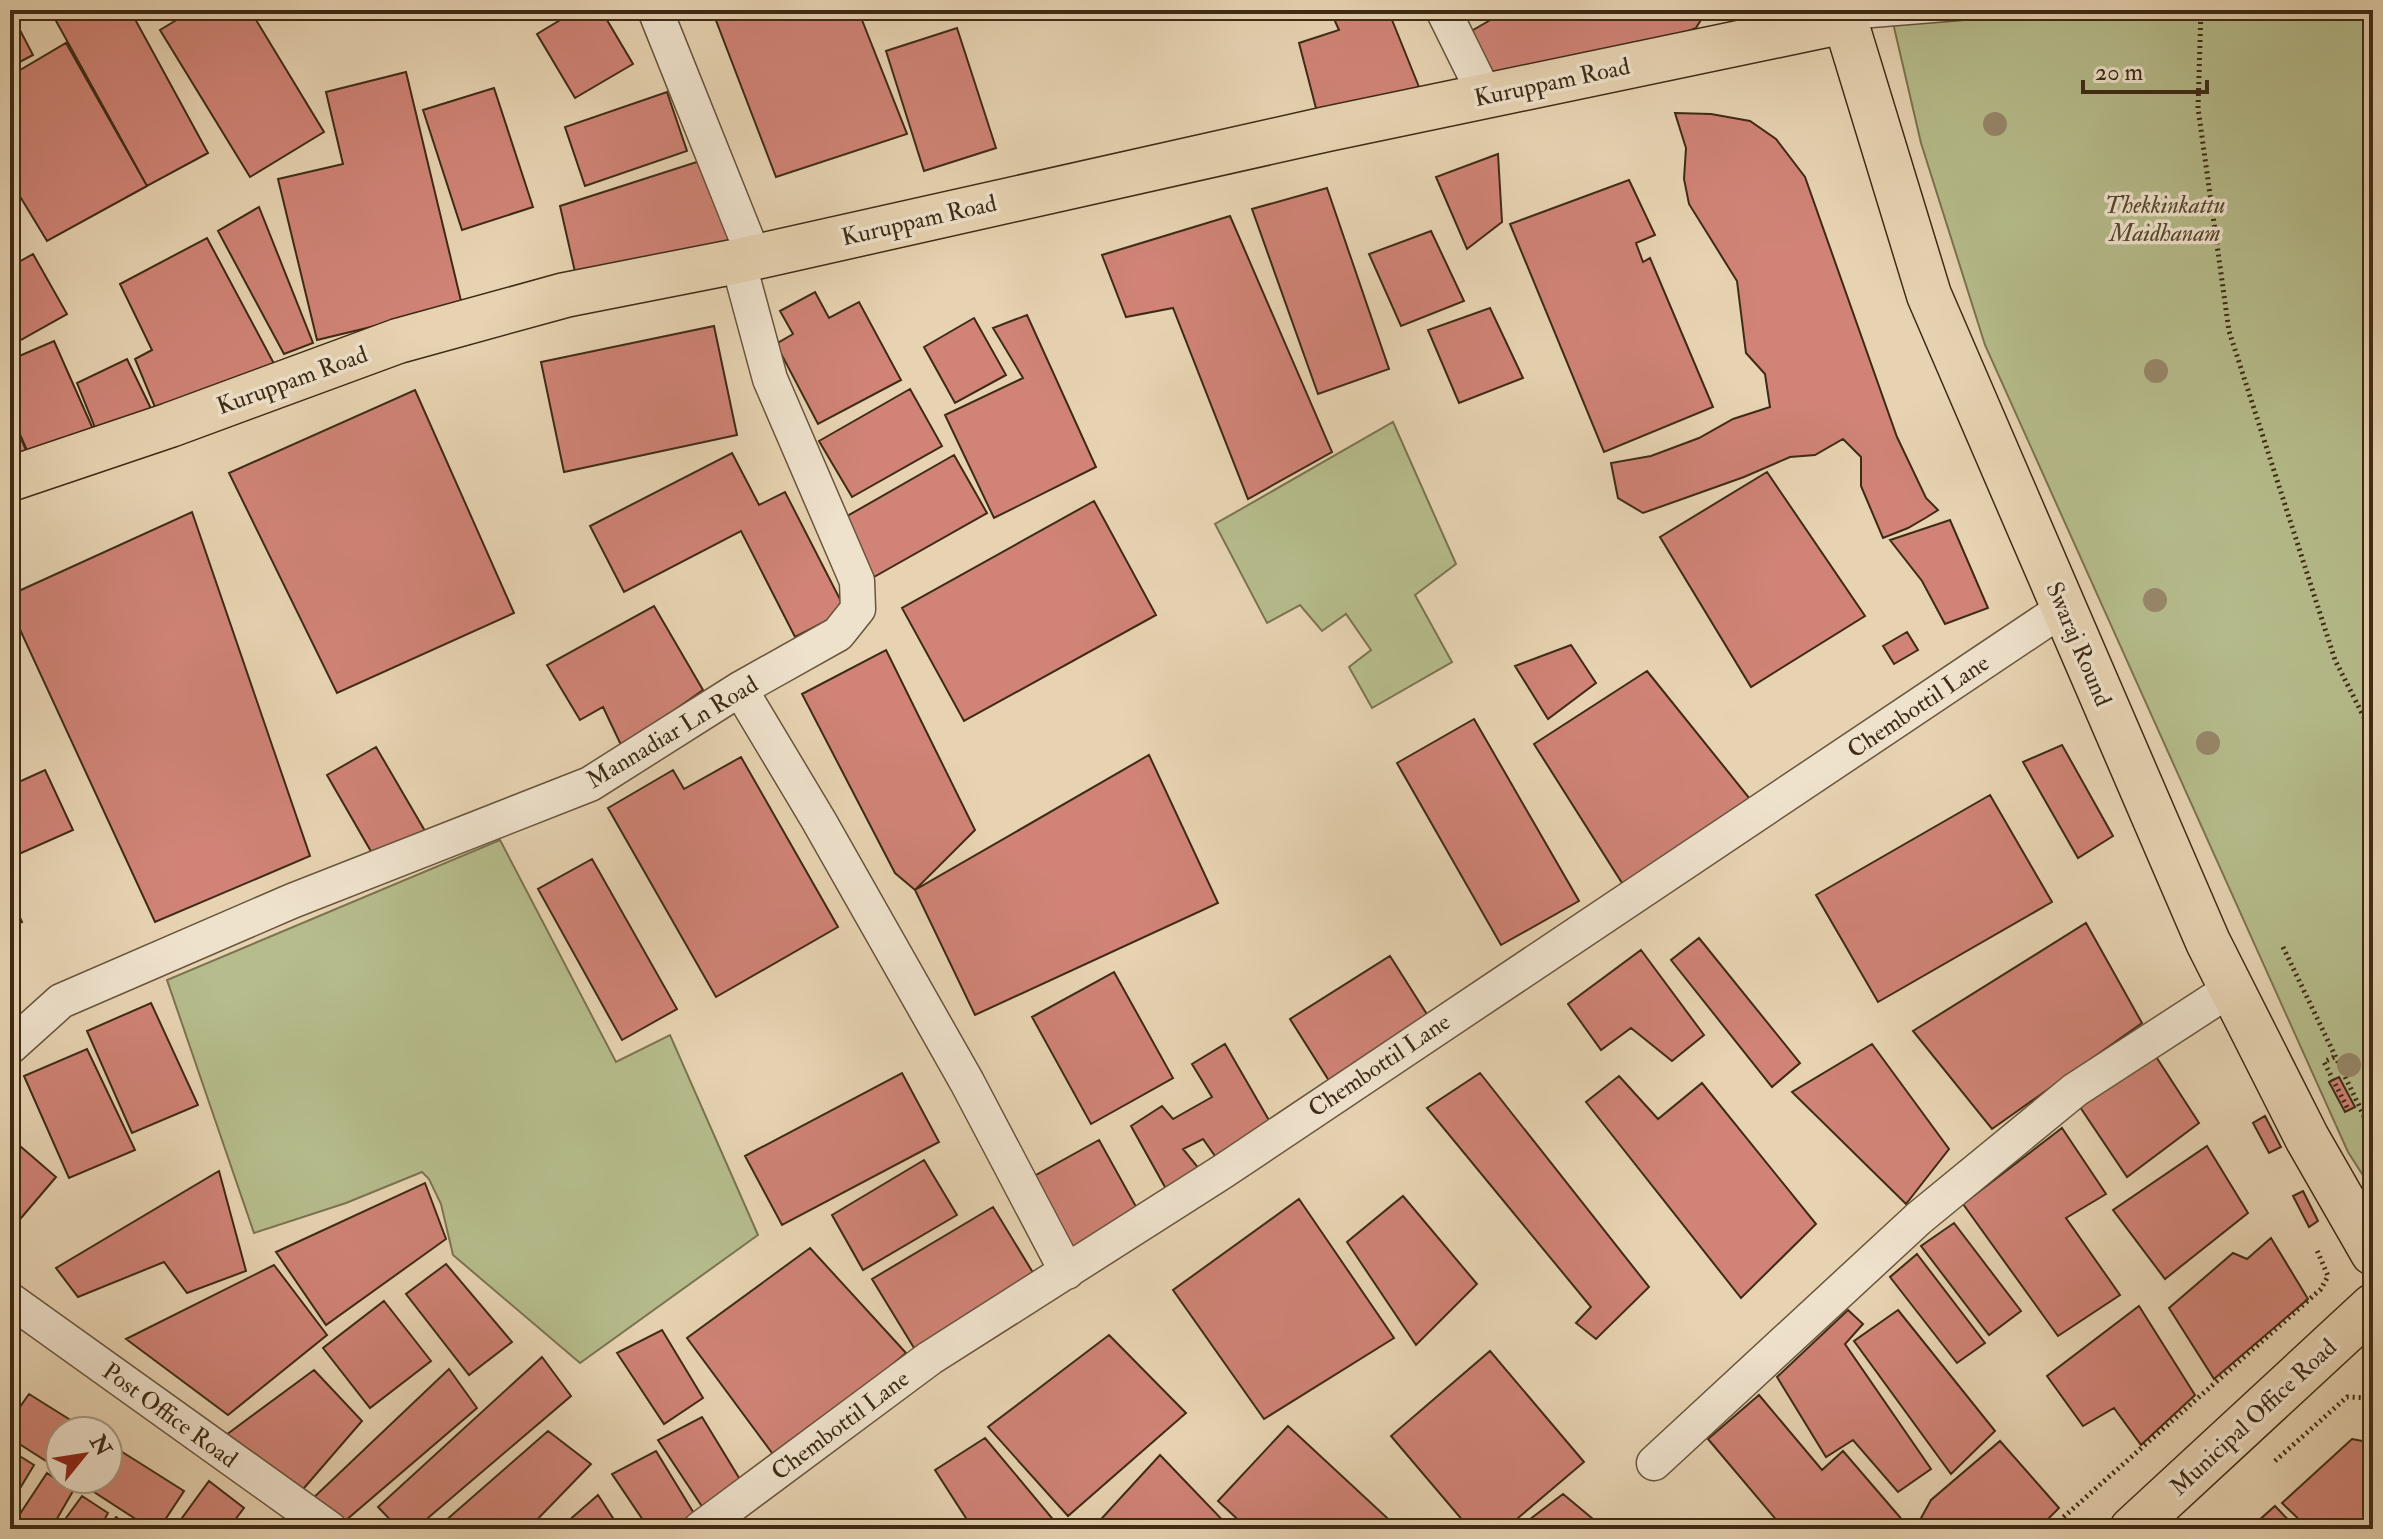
<svg xmlns="http://www.w3.org/2000/svg" width="2383" height="1539" viewBox="0 0 2383 1539" font-family="'IM FELL Double Pica',serif">
<style>
.green{fill:#b6bc8c;stroke:#7a7450;stroke-width:2}
.building{fill:#d08376;stroke:#3e2b15;stroke-width:2}
.lines{fill:none;stroke-linecap:round;stroke-linejoin:round}
.lane-casing{stroke:#68553c;stroke-width:19}
.street-casing{stroke:#68553c;stroke-width:37}
.primary-casing{stroke:#3e2b15;stroke-width:47}
.path{stroke:#3e2b15;stroke-width:5;stroke-dasharray:2 4;stroke-linecap:butt}
.lane{stroke:#efe2cd;stroke-width:16}
.street{stroke:#efe2cd;stroke-width:34}
.primary{stroke:#e7d3b2;stroke-width:44}
.tree{fill:#978769}
.labels{text-anchor:middle;stroke-width:7;stroke-linejoin:round;paint-order:stroke}
.street-label{font-size:24px;fill:#3e2b15;stroke:#efe2cd}
.park-label{font-size:24px;font-style:italic;fill:#56482d;stroke:#efe2cd}
</style>
<rect width="100%" height="100%" fill="#e7d3b2"/>
<filter id="stains"><feTurbulence type="fractalNoise" baseFrequency=".0025" numOctaves="4"/><feColorMatrix values="0 0 0 0 .2 0 0 0 0 .09 0 0 0 0 .02 0 0 0 .5 -.17"/></filter>
<radialGradient id="worn" r=".72"><stop offset=".6" stop-color="#630" stop-opacity="0"/><stop offset="1" stop-color="#630" stop-opacity=".3"/></radialGradient>
<path class="green" d="M1890 10H2373V1191L2348 1152 1985 345 1921 143Z
M1393 422 1456 564 1415 595 1452 662 1372 708 1349 667 1371 650 1346 614 1322 631 1300 605 1267 623 1215 524Z
M500 840 616 1062 670 1035 758 1235 580 1363 453 1255 441 1204 429 1179 422 1172 346 1203 254 1233 167 980Z"/>
<path class="building" d="M50 10H130L208 153 147 186Z
M193 10H250L324 132 250 177 160 30Z
M577 10H601L633 64 575 98 537 34Z
M712 10H858L907 134 776 177Z
M1330 10H1388L1419 87 1317 112 1299 43 1339 30Z
M1508 10H1707L1696 28 1573 78 1494 81 1466 34Z
M10 11 33 55 10 67Z
M957 28 996 148 924 171 886 51Z
M66 43 147 186 47 241 10 180V76Z
M406 72 462 305 317 340 278 179 343 164 326 92Z
M494 88 533 207 462 230 423 110Z
M667 92 687 151 585 186 565 127Z
M1675 113 1711 114 1750 121 1776 139 1805 177 1897 437 1926 498 1938 510 1927 517 1908 528 1883 538 1861 486V457L1843 439 1815 455 1790 457 1744 477 1643 513 1618 498 1611 463 1651 456 1699 438 1733 419 1770 407 1765 374 1746 353 1737 281 1689 204 1684 179 1686 148Z
M1498 154 1502 222 1467 249 1436 177Z
M703 160 734 249 578 285 560 206Z
M1629 180 1655 235 1636 243 1643 262 1650 258 1713 407 1604 452 1510 224Z
M1327 188 1389 369 1318 394 1252 209Z
M259 207 313 343 284 354 218 231Z
M1230 216 1332 452 1248 499 1173 308 1126 317 1102 255Z
M1431 231 1464 301 1401 326 1369 254Z
M207 238 280 375 162 424 135 359 152 350 120 284Z
M33 254 67 314 10 346V267Z
M815 292 829 318 859 302 901 380 818 424 776 344 793 334 780 311Z
M1490 308 1523 378 1459 403 1428 330Z
M1027 315 1096 467 994 518 945 415 1023 378 993 328Z
M974 318 1006 375 955 403 924 347Z
M714 326 737 435 564 472 541 362Z
M54 341 97 438 34 466 10 412V360Z
M127 359 158 423 102 445 77 383Z
M910 389 942 446 852 497 819 441Z
M415 390 514 613 337 693 229 473Z
M10 413 29 457 10 467Z
M732 453 759 505 785 492 846 611 795 637 741 531 624 592 590 526Z
M954 455 987 513 874 577 842 519Z
M1767 472 1865 616 1751 687 1660 537Z
M1094 501 1156 615 964 721 902 608Z
M192 512 310 856 155 922 10 608V595Z
M1950 520 1988 608 1945 624 1922 581 1890 540Z
M654 606 703 690 622 747 603 707 580 720 547 665Z
M1907 632 1918 650 1894 664 1883 646Z
M1571 645 1596 683 1548 719 1515 666Z
M886 650 975 830 915 890 895 873 802 694Z
M1647 671 1754 804 1624 886 1534 744Z
M1474 719 1579 901 1501 945 1397 763Z
M2062 745 2113 836 2078 858 2023 762Z
M376 747 425 831 376 860 327 775Z
M1149 755 1218 903 975 1015 915 890Z
M741 757 838 927 716 997 608 808 673 770 684 789Z
M45 770 73 830 10 858V786Z
M1990 795 2052 902 1878 1002 1816 895Z
M592 859 677 1009 622 1040 538 889Z
M10 895 22 922 10 927Z
M2086 923 2142 1023 1992 1129 1913 1031Z
M1699 938 1800 1063 1772 1087 1671 960Z
M1641 950 1704 1035 1672 1061 1631 1028 1601 1050 1568 1004Z
M1390 956 1430 1019 1333 1087 1290 1019Z
M1114 972 1173 1078 1091 1124 1032 1017Z
M151 1003 198 1105 132 1133 87 1031Z
M1225 1044 1270 1122 1220 1163 1203 1139 1183 1149 1204 1175 1170 1196 1131 1126 1162 1106 1173 1119 1212 1097 1192 1064Z
M1872 1044 1949 1149 1906 1204 1792 1092Z
M87 1049 135 1150 69 1178 24 1076Z
M2153 1052 2199 1123 2127 1177 2078 1104Z
M902 1073 939 1142 782 1225 745 1156Z
M1480 1073 1649 1287 1596 1339 1576 1323 1591 1307 1427 1108Z
M1619 1076 1658 1119 1702 1083 1816 1224 1741 1298 1586 1102Z
M2339 1077 2355 1107 2345 1112 2329 1082Z
M2265 1116 2281 1147 2269 1153 2253 1123Z
M2062 1128 2106 1194 2066 1218 2120 1295 2058 1336 1963 1204Z
M1099 1140 1139 1212 1068 1250 1029 1179Z
M20 1146 56 1177 10 1231V1158Z
M2207 1146 2248 1213 2165 1279 2113 1210Z
M924 1160 957 1215 863 1270 832 1215Z
M219 1171 246 1271 187 1293 164 1262 78 1297 56 1268Z
M425 1183 446 1239 326 1325 276 1252Z
M2303 1191 2318 1221 2309 1227 2293 1196Z
M1403 1196 1477 1284 1416 1345 1347 1242Z
M1299 1199 1394 1338 1264 1419 1173 1290Z
M993 1207 1035 1276 914 1348 872 1279Z
M1954 1223 2021 1311 1989 1335 1921 1246Z
M2271 1238 2308 1299 2214 1379 2169 1308 2233 1253 2247 1259Z
M810 1248 906 1353 778 1461 687 1338Z
M1917 1254 1985 1343 1957 1363 1890 1277Z
M446 1264 512 1342 469 1375 406 1294Z
M274 1265 327 1335 228 1415 126 1339Z
M384 1301 431 1361 370 1408 323 1348Z
M2139 1306 2195 1395 2141 1445 2114 1408 2083 1426 2047 1376Z
M1848 1310 1863 1324 1845 1344 1931 1469 1898 1492 1853 1440 1826 1457 1777 1377Z
M1898 1310 1995 1431 1951 1474 1854 1341Z
M662 1330 703 1398 664 1424 617 1353Z
M1109 1335 1186 1413 1068 1516 988 1427Z
M1490 1351 1584 1462 1505 1529H1470L1391 1436Z
M542 1357 571 1396 415 1529H399L378 1507Z
M449 1369 477 1408 345 1521 310 1501Z
M314 1370 362 1421 298 1495 226 1435Z
M29 1394 88 1431H60V1470L10 1438V1421Z
M1759 1395 1822 1470 1843 1451 1904 1522 1896 1529H1784L1708 1439Z
M702 1417 744 1486 705 1511 658 1440Z
M1288 1426 1399 1529H1248L1218 1501Z
M548 1431 591 1464 528 1529H436Z
M985 1438 1061 1529H973L935 1470Z
M2352 1439 2373 1443V1513L2356 1529H2309L2282 1503Z
M2000 1441 2059 1508 2038 1529H1915L1931 1500Z
M108 1443 184 1491 159 1529H151L74 1479H108Z
M10 1450 34 1465 10 1505Z
M656 1451 698 1520 684 1529H649L612 1474Z
M1160 1455 1231 1529H1092Z
M47 1473 73 1491 51 1529H10Z
M209 1481 244 1508 228 1529H174Z
M1563 1494 1605 1529H1517Z
M598 1495 620 1529H559Z
M82 1496 108 1513 99 1529H58Z
M2275 1506 2297 1529H2249Z
M116 1517 134 1529H107Z"/>
<g class="lines">
<g class="lane-casing">
<path id="lane" d="M1848 21 1982 10"/>
</g>
<g class="street-casing">
<path id="street" d="M655 10 754 257
M1443 10 1485 95
M740 689 819 821 967 1082 1067 1272
M10 1047 61 1001 292 901 590 784 740 689 838 634 858 609 857 581 770 379 738 261
M10 1300 330 1529
M1654 1463 1919 1218 2075 1090 2232 988
M700 1529 930 1358 1222 1172 2064 608"/>
</g>
<g class="primary-casing">
<path id="primary" d="M1842 10 1929 295 2208 942 2307 1138 2373 1253
M10 479 170 425 398 341 565 295 738 261 1327 129 1845 21
M2132 1529 2373 1306"/>
</g>
<path class="path" d="M2201 10 2198 108 2229 331 2335 660 2373 735
M2283 947 2373 1135
M2334 1057 2324 1062 2349 1111
M2371 1153 2373 1156
M2275 1461 2347 1397 2373 1398
M2050 1529 2321 1289 2328 1276 2316 1248"/>
<use href="#lane" class="lane"/>
<use href="#street" class="street"/>
<use href="#primary" class="primary"/>
</g>
<g class="tree">
<circle cx="1995" cy="124" r="12"/>
<circle cx="2156" cy="371" r="12"/>
<circle cx="2155" cy="600" r="12"/>
<circle cx="2208" cy="743" r="12"/>
<circle cx="2349" cy="1065" r="12"/>
</g>
<g class="labels">
<g class="street-label">
<text transform="translate(1552 82) rotate(-12)" y="8">Kuruppam Road</text>
<text transform="translate(919 220) rotate(-13)" y="8">Kuruppam Road</text>
<text transform="translate(292 380) rotate(-20)" y="8">Kuruppam Road</text>
<text transform="translate(2079 644) rotate(67)" y="8">Swaraj Round</text>
<text transform="translate(1918 706) rotate(-34)" y="8">Chembottil Lane</text>
<text transform="translate(672 732) rotate(-31)" y="8">Mannadiar Ln Road</text>
<text transform="translate(1379 1065) rotate(-34)" y="8">Chembottil Lane</text>
<text transform="translate(170 1415) rotate(36)" y="8">Post Office Road</text>
<text transform="translate(2253 1417) rotate(-43)" y="8">Municipal Office Road</text>
<text transform="translate(840 1425) rotate(-37)" y="8">Chembottil Lane</text>
</g>
<g class="park-label">
<text x="2165" y="213">Thekkinkattu<tspan x="2165" dy="28">Maidhanam</tspan></text>
</g>
</g>
<rect width="2383" height="1539" fill="none" stroke="#e7d3b2" stroke-width="40"/>
<rect x="12" y="12" width="2359" height="1515" fill="none" stroke="#3e2b15" stroke-width="4"/>
<rect x="20" y="20" width="2343" height="1499" fill="none" stroke="#3e2b15" stroke-width="2"/>
<g transform="translate(84 1455) rotate(60)"><circle r="38" fill="#efe2cd" stroke="#a89983" stroke-width="2"/>
<path d="M0-6L14 30L0 20L-14 30Z" fill="#8f2418"/>
<text y="-12" font-size="22" font-weight="bold" text-anchor="middle" fill="#3e2b15">N</text>
</g>
<path d="M2083 80v12h124v-12" fill="none" stroke="#3e2b15" stroke-width="4"/>
<text x="2095" y="80" font-size="24" fill="#3e2b15" stroke="#efe2cd" stroke-width="6" paint-order="stroke">20 m</text>
<rect width="100%" height="100%" filter="url(#stains)"/>
<rect width="100%" height="100%" fill="url(#worn)"/>
</svg>
